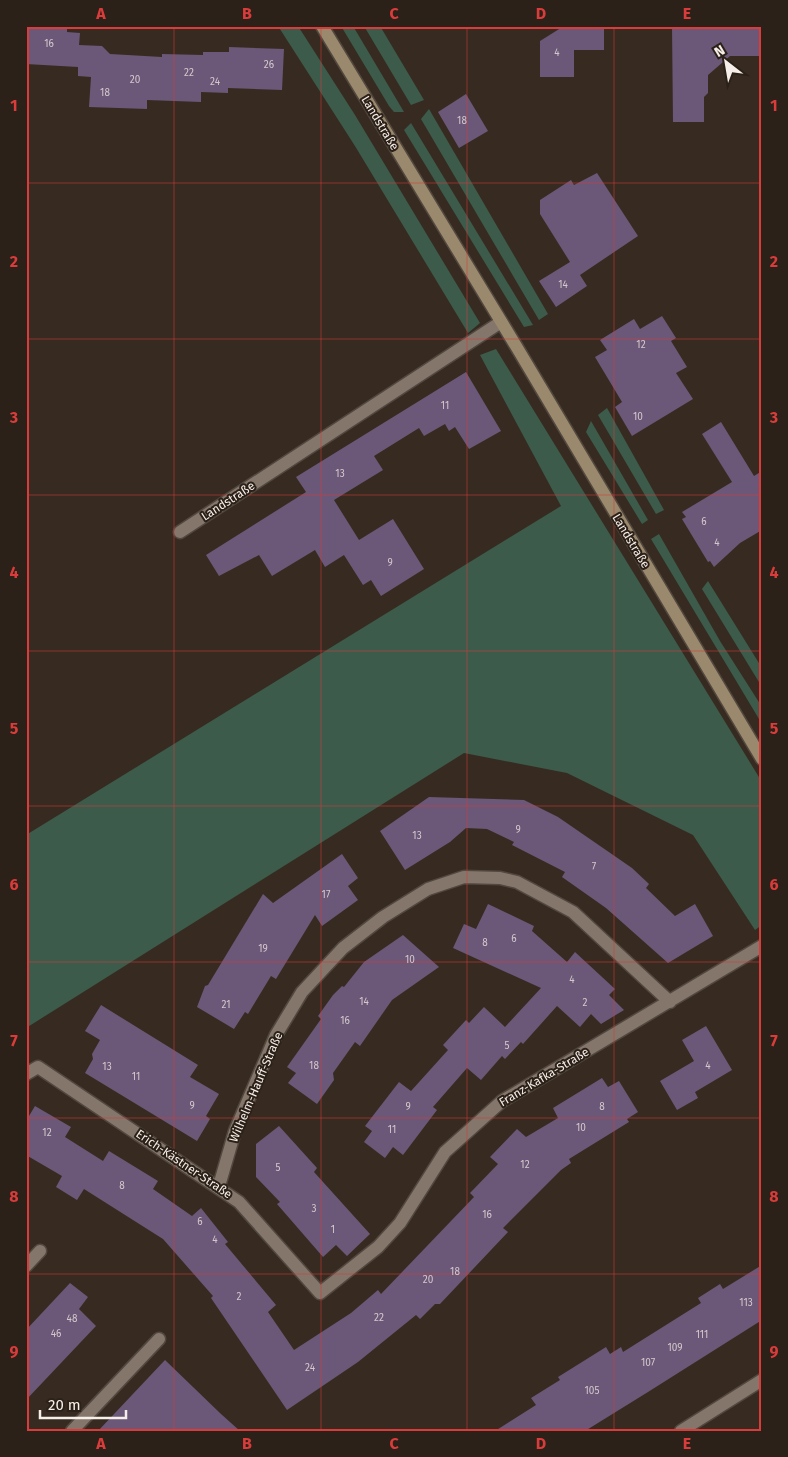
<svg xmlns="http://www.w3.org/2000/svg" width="788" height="1457" viewBox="0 0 788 1457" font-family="'Fira Sans',sans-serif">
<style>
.green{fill:#3c5b4b}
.building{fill:#6b5777}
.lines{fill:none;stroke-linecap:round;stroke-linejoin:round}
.street-casing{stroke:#52483f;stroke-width:15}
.secondary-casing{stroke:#52483f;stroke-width:15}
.street{stroke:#84766b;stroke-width:12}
.secondary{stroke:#9a896c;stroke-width:12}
.grid{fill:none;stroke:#d93c3b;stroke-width:1;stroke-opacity:0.55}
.labels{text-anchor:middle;stroke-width:4;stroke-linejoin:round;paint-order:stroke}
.number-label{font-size:10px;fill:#d3c8cc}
.street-label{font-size:12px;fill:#f6eee8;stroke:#2c2118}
.neatline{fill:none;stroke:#d93c3b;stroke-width:2}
.grid-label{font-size:16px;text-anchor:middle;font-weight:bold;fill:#d93c3b}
</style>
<rect width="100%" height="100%" fill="#372b21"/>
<path class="green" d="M278 26H298L355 115 480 323 468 333 355 146Z
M341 26H353L404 112H394L389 106Z
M364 26H380L424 100 411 105Z
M429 109 548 314 539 320 421 119Z
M411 123 533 325 524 327 404 130Z
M496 349 762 782V925L755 930 693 835 567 773 464 753 26 1028V835L561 506 480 355Z
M607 408 664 510 656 514 598 415Z
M591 421 648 520 642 524 586 432Z
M659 534 720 641 762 707V724L651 539Z
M708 581 762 668V687L702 589Z"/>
<path class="building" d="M26 26H67V32L80 33 79 45 102 46 110 54 162 57V54L203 55V52H229V47L284 49 282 90 228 88V93L201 92V102L147 100V109L89 107 91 77 78 76V67L26 64Z
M564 26H604V50H574V77H540V41Z
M672 26H762L761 56H730L708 75V93L704 97V122H673Z
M466 94 488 131 459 148 438 112Z
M597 173 638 236 580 275 587 286 556 307 539 281 570 262 540 214V200L571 180 574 185Z
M662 316 676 338 671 341 687 367 676 373 693 399 632 436 615 407 622 402 595 357 607 350 600 340 634 319 640 329Z
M466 372 501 431 469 449 455 427 449 431 445 424 424 436 419 428 374 456 383 470 334 500 359 540 393 519 424 569 381 596 371 580 363 585 344 555 325 567 315 550 272 576 259 555 219 576 206 555 306 492 296 477Z
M721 422 754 476 762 471V530L740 543 714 567 710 561 708 562 682 519 686 517 682 512 732 482 702 434Z
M429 797 524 800 558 817 632 868 649 884 646 888 675 916 695 904 713 936 668 963 606 908 562 877 565 872 512 845 514 842 487 829 466 828 450 842 405 870 380 831Z
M342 854 358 878 348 886 358 900 322 926 315 915 276 979 271 976 248 1014 245 1012 234 1029 197 1007 205 986 208 985 263 894 273 903Z
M488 904 534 926 532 931 567 962 575 952 615 989 609 995 624 1010 601 1024 591 1014 580 1027 557 1006 523 1044 521 1042 505 1059 502 1056 481 1080 467 1068 433 1107 437 1110 403 1155 393 1147 385 1158 364 1142 372 1131 365 1126 399 1082 411 1091 448 1050 443 1045 466 1020 469 1023 484 1007 505 1027 541 988 453 948 464 924 476 929Z
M403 935 439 967 392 1000 360 1046 355 1042 333 1073 334 1080 317 1104 288 1083 296 1073 287 1067 321 1019 318 1016 333 995 342 986 344 987 364 962Z
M101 1005 198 1065 190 1077 219 1094 206 1116 210 1119 197 1141 85 1073 93 1059 92 1054 100 1040 85 1031Z
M706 1026 732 1070 695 1092 698 1098 677 1110 660 1081 694 1061 682 1040Z
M602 1078 608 1087 619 1081 638 1112 627 1119 629 1122 569 1159 571 1163 561 1170 503 1228 508 1232 440 1304H435L420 1319 416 1315 358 1362 287 1410 211 1298 213 1296 163 1239 84 1189 77 1200 56 1187 62 1176 26 1155V1121L35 1106 71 1127 65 1137 103 1161 109 1151 158 1181 153 1189 192 1216 201 1208 228 1242 225 1244 276 1305 268 1312 294 1350 351 1313 378 1290 381 1294 474 1197 470 1193 498 1164 490 1157 517 1129 526 1137 558 1118 553 1108Z
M279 1126 317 1168 314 1172 370 1234 347 1256 336 1245 323 1257 277 1204 280 1202 256 1177V1144Z
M762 1265V1320L648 1392 585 1431H495L536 1405 531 1398 560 1380 558 1377 606 1347 610 1354 621 1347 623 1352 701 1303 698 1298 720 1284 723 1289Z
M70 1283 88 1297 79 1309 96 1326 26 1400V1330Z
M165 1360 221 1414 240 1431H98Z"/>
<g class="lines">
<g class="street-casing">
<path id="street" d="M180 532 501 322
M26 1074 38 1067 239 1202 320 1293 378 1247 400 1223 445 1152 502 1101 762 946
M219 1186 235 1131 276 1035 302 992 343 948 383 917 428 889 464 877 500 878 517 882 573 912 670 1002
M26 1266 40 1251
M72 1431 159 1339
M681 1431 762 1380"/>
</g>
<g class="secondary-casing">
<path id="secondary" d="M322 26 516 346 762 759"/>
</g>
<use href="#street" class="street"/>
<use href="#secondary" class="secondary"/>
</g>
<path class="grid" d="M174 26V1431M321 26V1431M467 26V1431M614 26V1431M26 183H762M26 339H762M26 495H762M26 651H762M26 806H762M26 962H762M26 1118H762M26 1274H762"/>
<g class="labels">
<g class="number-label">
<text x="49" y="47">16</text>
<text x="557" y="56">4</text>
<text x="269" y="68">26</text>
<text x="189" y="76">22</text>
<text x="135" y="83">20</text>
<text x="215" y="85">24</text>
<text x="105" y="96">18</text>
<text x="462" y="124">18</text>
<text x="563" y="288">14</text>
<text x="641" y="348">12</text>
<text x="445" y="409">11</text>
<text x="638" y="420">10</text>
<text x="340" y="477">13</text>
<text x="704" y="525">6</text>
<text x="717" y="546">4</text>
<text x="390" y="566">9</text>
<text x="518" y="833">9</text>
<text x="417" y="839">13</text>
<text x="594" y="870">7</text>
<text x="326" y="898">17</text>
<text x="514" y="942">6</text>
<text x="485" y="946">8</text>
<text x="263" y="952">19</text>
<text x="410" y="963">10</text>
<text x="572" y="983">4</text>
<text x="364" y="1005">14</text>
<text x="585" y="1006">2</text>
<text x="226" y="1008">21</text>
<text x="345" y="1024">16</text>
<text x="507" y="1049">5</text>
<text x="314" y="1069">18</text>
<text x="708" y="1069">4</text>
<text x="107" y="1070">13</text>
<text x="136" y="1080">11</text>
<text x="192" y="1109">9</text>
<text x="408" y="1110">9</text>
<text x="602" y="1110">8</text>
<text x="581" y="1131">10</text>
<text x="392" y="1133">11</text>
<text x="47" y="1136">12</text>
<text x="525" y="1168">12</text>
<text x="278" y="1171">5</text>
<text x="122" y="1189">8</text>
<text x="314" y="1212">3</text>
<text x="487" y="1218">16</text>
<text x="200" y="1225">6</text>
<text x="333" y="1233">1</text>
<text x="215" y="1243">4</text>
<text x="455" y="1275">18</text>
<text x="428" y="1283">20</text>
<text x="239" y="1300">2</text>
<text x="746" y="1306">113</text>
<text x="379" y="1321">22</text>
<text x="72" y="1322">48</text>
<text x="56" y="1337">46</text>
<text x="702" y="1338">111</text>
<text x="675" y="1351">109</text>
<text x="648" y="1366">107</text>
<text x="310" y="1371">24</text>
<text x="592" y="1394">105</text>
</g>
<g class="street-label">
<text transform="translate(380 123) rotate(59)" y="4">Landstraße</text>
<text transform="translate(228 501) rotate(-33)" y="4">Landstraße</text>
<text transform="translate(631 541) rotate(59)" y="4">Landstraße</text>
<text transform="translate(544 1077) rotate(-31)" y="4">Franz-Kafka-Straße</text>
<text transform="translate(256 1087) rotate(-67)" y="4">Wilhelm-Hauff-Straße</text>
<text transform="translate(184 1164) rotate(34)" y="4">Erich-Kästner-Straße</text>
</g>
</g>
<rect width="788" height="1457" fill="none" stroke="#2c2118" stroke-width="55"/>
<g transform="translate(726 62) rotate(329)" stroke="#2c2118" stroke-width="4" paint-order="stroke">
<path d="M0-4L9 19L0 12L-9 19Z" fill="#f6eee8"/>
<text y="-8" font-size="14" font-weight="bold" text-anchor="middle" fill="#f6eee8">N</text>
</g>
<path d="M40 1410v8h86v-8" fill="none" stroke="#f6eee8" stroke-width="2.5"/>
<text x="48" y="1410" font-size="15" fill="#f6eee8" stroke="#2c2118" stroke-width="4" paint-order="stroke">20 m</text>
<rect x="28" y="28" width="732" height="1402" class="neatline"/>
<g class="grid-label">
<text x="101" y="19">A</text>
<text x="247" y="19">B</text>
<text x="394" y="19">C</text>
<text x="541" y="19">D</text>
<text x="687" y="19">E</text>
<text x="14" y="111">1</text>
<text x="774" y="111">1</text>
<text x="14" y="267">2</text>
<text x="774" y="267">2</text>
<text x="14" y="423">3</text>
<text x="774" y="423">3</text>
<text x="14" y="578">4</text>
<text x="774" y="578">4</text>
<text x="14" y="734">5</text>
<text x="774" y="734">5</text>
<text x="14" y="890">6</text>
<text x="774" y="890">6</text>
<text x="14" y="1046">7</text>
<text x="774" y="1046">7</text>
<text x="14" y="1202">8</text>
<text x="774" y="1202">8</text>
<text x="14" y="1357">9</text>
<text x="774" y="1357">9</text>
<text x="101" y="1449">A</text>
<text x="247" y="1449">B</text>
<text x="394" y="1449">C</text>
<text x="541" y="1449">D</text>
<text x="687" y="1449">E</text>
</g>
</svg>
